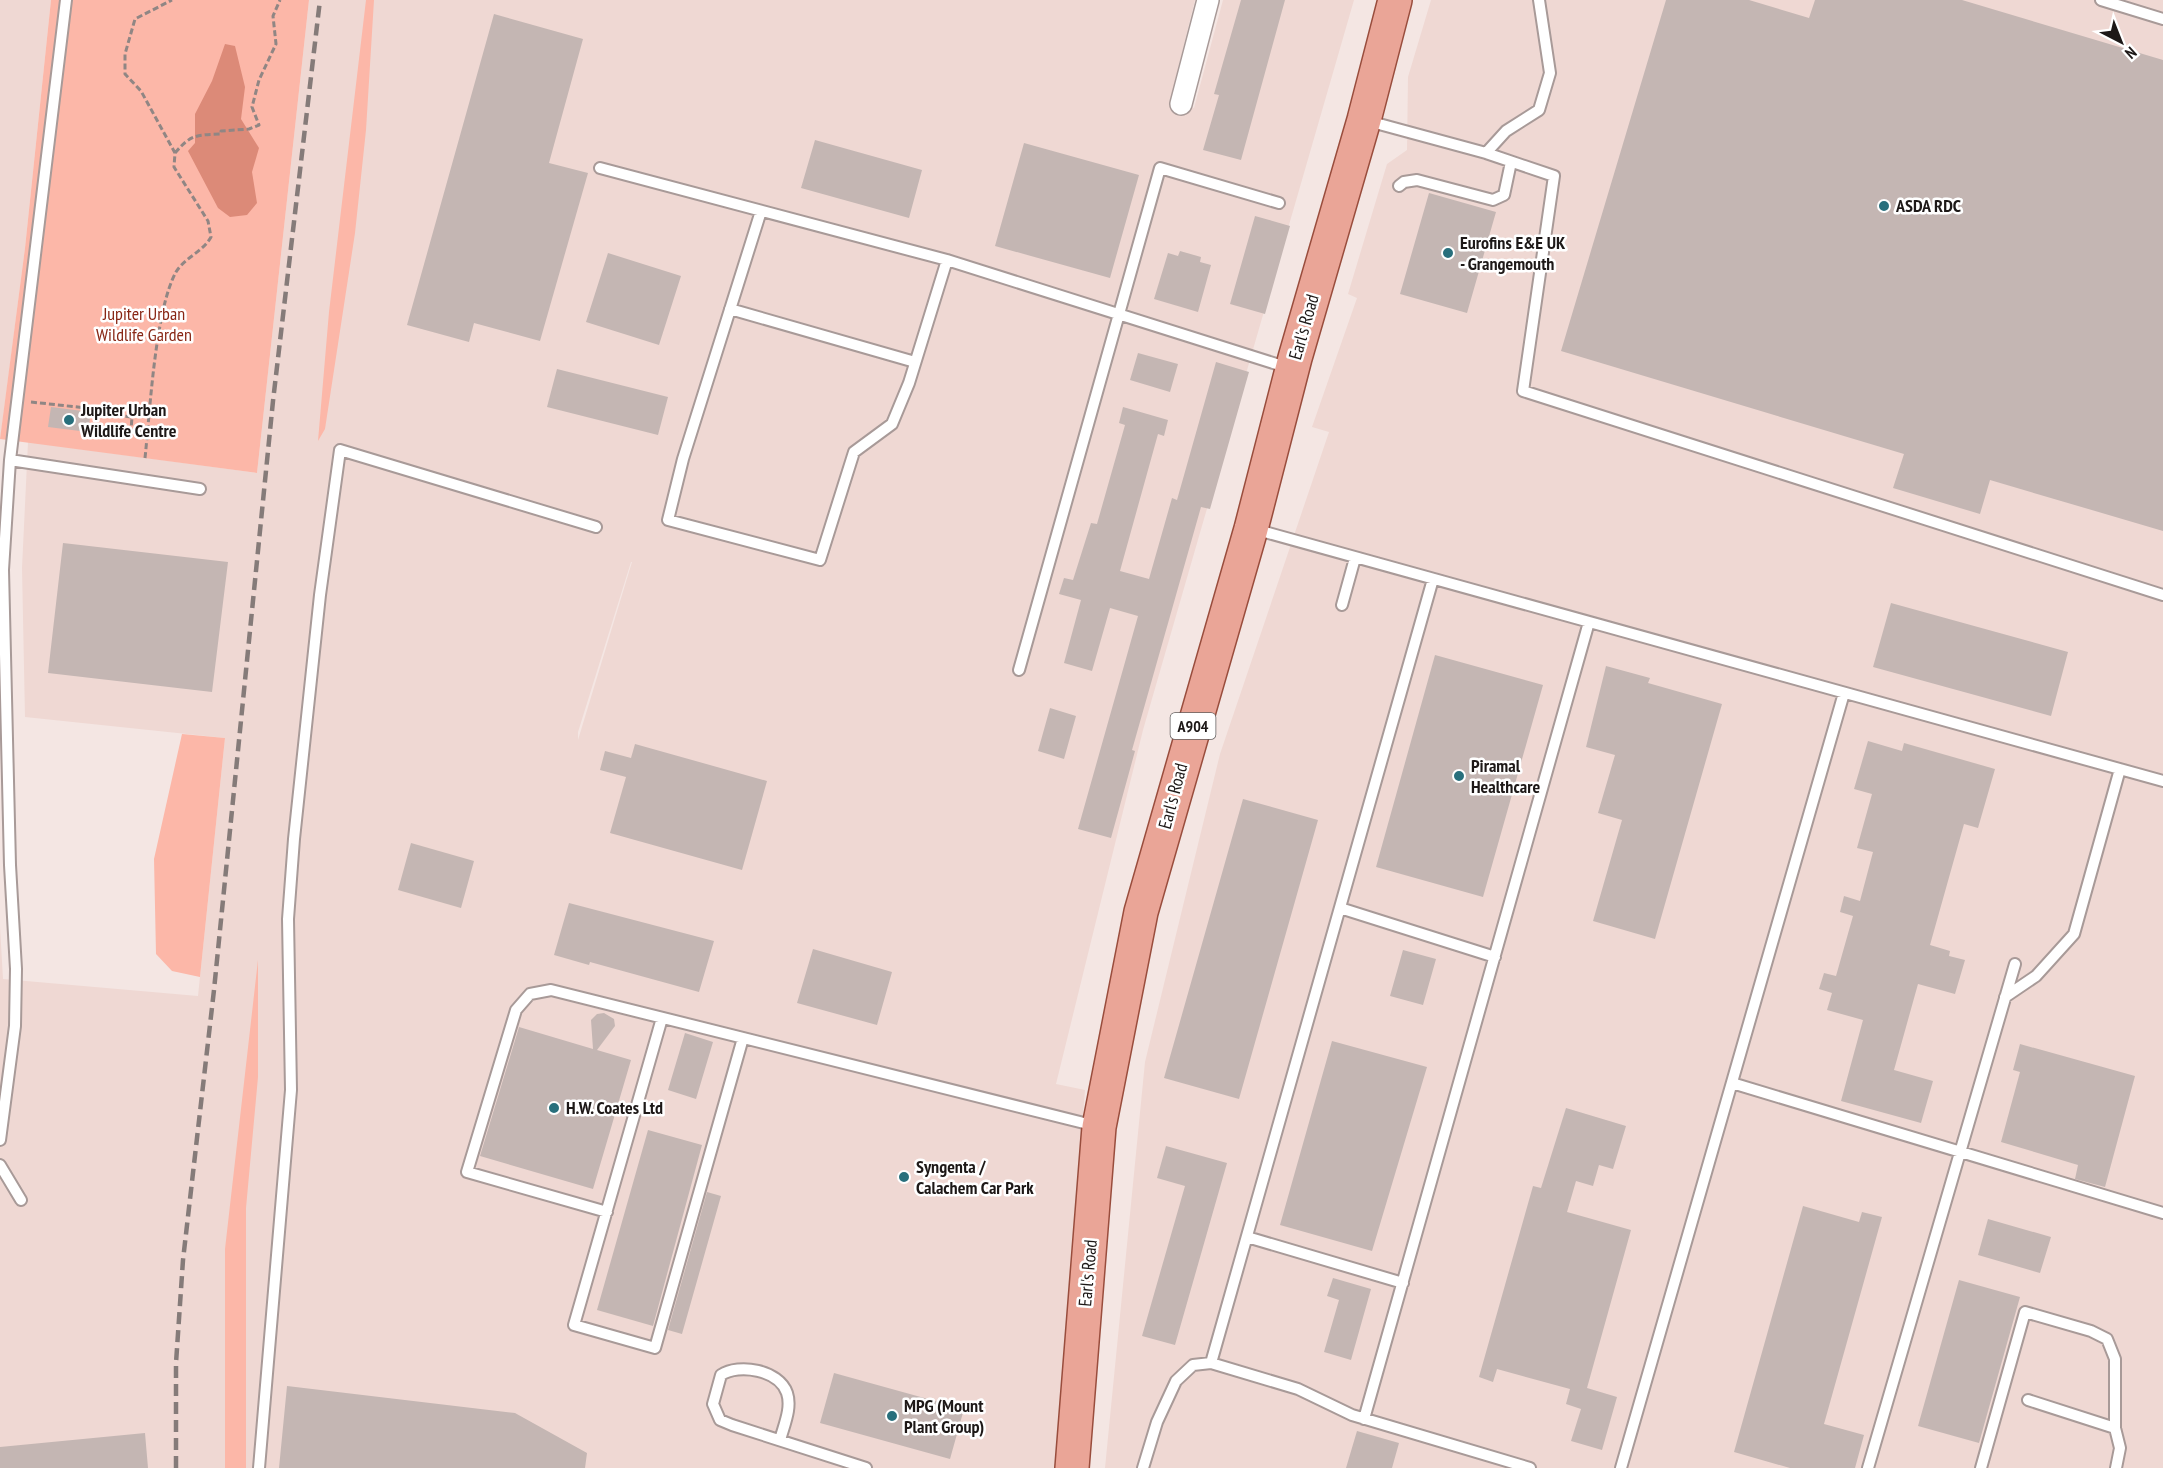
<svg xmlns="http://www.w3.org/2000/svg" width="2163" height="1468" viewBox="0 0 2163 1468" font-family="'PT Sans Narrow',sans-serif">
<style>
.built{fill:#efd8d3;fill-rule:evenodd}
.green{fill:#fcb7a8}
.water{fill:#dc8a78}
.building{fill:#c4b6b3}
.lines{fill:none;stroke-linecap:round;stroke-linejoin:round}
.lane-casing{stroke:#a89a98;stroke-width:14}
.street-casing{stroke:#a89a98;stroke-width:24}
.primary-casing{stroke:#994d3d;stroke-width:36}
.path{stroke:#908684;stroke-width:3;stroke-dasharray:6 3;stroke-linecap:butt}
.lane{stroke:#fff;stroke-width:10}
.street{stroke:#fff;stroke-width:21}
.primary{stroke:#eaa597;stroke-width:33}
.rail{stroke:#857b79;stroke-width:4.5;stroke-dasharray:12 6;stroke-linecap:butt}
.poi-dot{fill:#286f7c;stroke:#fff;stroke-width:2}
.labels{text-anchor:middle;stroke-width:5;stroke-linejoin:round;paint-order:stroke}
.shield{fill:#fff;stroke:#615d5d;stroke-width:1.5}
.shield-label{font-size:16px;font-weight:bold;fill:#1d1817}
.poi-label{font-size:18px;font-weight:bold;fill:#1d1817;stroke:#fff;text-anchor:start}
.park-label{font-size:18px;fill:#882715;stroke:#fff}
.street-label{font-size:18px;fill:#1d1817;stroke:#fff}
</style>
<rect width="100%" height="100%" fill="#f4e6e3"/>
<path class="built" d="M0 0H51L25 248 0 441Z
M309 0H1195L1170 101 1194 108 1223 0H1354L1143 730 1056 1084 1085 1090 1055 1468H0V927L3 979 198 996 225 738 25 717 22 568 28 442 257 473ZM631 562H632L578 740V732Z
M1431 0H2163V1468H1105L1145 1062 1220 754 1329 432 1312 427 1357 298 1348 294 1387 164 1407 150 1408 77Z"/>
<path class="green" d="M51 0H309L257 473 0 439 25 248Z
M366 0H374L366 130 355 233 325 429 318 441 329 312Z
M182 734 225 738 200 977 172 971 156 954 154 859Z
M258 960V1077L246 1208V1468H225V1249Z"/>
<path class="water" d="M225 44 235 46 245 87 241 119 259 148 252 172 257 203 247 215 230 217 218 208 188 151 195 143V114L212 81Z"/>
<path class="building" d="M1241 0H1285L1241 160 1203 150 1219 95 1214 94Z
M1666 0H1749L1809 18 1815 0H1962L2163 60V531L1990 480 1980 514 1893 488 1904 454 1561 351Z
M494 14 583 39 549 163 588 173 540 341 474 323 469 342 407 325Z
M815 140 922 170 909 218 801 188Z
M1024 143 1139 175 1110 278 995 246Z
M1429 193 1496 212 1467 313 1400 294Z
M1255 216 1290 226 1265 314 1230 304Z
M1180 251 1201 257 1200 262 1211 265 1198 312 1154 299 1168 253 1178 256Z
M608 253 681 276 659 345 586 322Z
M1138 353 1178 364 1170 392 1130 380Z
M1216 362 1249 372 1210 509 1201 507 1132 750 1135 751 1111 838 1078 829 1138 616 1110 608 1092 671 1064 663 1081 600 1059 594 1064 578 1073 580 1091 523 1097 524 1125 425 1119 423 1123 407 1168 420 1164 436 1158 434 1120 571 1149 579 1172 498 1177 500Z
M557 369 668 397 658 435 547 407Z
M51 407 91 412 88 432 48 427Z
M63 543 228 562 212 692 48 673Z
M1891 603 2068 652 2051 716 1873 667Z
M1435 655 1543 685 1483 897 1376 867Z
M1606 666 1650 678 1648 683 1722 704 1655 939 1593 921 1622 820 1598 813 1615 755 1586 747Z
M1050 708 1076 716 1064 759 1038 751Z
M1868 741 1902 751 1904 743 1995 769 1978 828 1964 824 1930 945 1950 951 1949 956 1965 960 1955 994 1918 984 1894 1070 1933 1081 1921 1123 1841 1101 1863 1020 1827 1010 1832 993 1819 989 1824 973 1836 976 1853 916 1840 912 1844 896 1860 901 1873 852 1857 848 1872 794 1854 789Z
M635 744 767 781 742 870 610 833 626 777 600 770 605 751 631 758Z
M1243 799 1318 820 1239 1099 1164 1078Z
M411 843 474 861 461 908 398 890Z
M569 903 714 941 699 992 590 962 589 965 554 955Z
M813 949 892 972 877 1025 797 1003Z
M1403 950 1436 959 1423 1005 1390 996Z
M604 1013 614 1019 615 1026 597 1050 631 1060 593 1189 480 1156 519 1027 593 1049 591 1020 597 1014Z
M685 1033 713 1042 696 1099 668 1090Z
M1332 1041 1427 1067 1372 1251 1280 1225Z
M2020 1044 2135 1076 2105 1187 2075 1179 2078 1165 2001 1142 2020 1072 2013 1070Z
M1566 1108 1626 1126 1613 1169 1599 1165 1593 1186 1576 1181 1567 1212 1631 1230 1587 1388 1617 1397 1602 1450 1571 1441 1581 1409 1566 1404 1570 1389 1497 1369 1493 1382 1479 1377 1533 1186 1541 1188Z
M648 1130 702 1145 653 1326 597 1310Z
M1166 1146 1227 1163 1175 1345 1142 1336 1185 1186 1157 1178Z
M707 1192 721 1196 682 1334 668 1330Z
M1803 1206 1859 1222 1862 1212 1882 1217 1824 1424 1864 1435 1855 1468H1790L1734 1452Z
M1988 1219 2051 1237 2040 1273 1978 1255Z
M1333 1278 1371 1289 1351 1360 1324 1352 1339 1300 1327 1296Z
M1959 1280 2020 1297 1979 1443 1918 1426Z
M834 1373 964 1409 950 1459 820 1423Z
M287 1386 515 1413 587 1453 585 1468H279Z
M1357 1431 1399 1443 1392 1468H1346Z
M145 1433 148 1468H0V1447Z"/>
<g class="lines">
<g class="lane-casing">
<path id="lane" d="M2101 0 2163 19
M1368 121 1486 153 1554 176 1523 391 2163 595
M1486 153 1506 131 1539 110 1550 73 1539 0
M600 168 947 260 1289 368
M1399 186 1404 182 1417 180 1493 200 1504 195 1511 162
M761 211 683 459 668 520 820 560 854 452 892 424 909 383 947 260
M730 309 915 362
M10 460 200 489
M1254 529 2163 781
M1342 605 1355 558
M1019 670 1160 168 1279 203
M1340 908 1495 957
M2005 997 2036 976 2074 934 2120 769
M662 1018 574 1325 655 1348 743 1038
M1732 1083 2163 1213
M0 1140 15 1026 16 969 10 865 3 570 10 460 66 0
M0 1165 21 1200
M607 1212 467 1172 516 1010 530 994 551 990 1096 1126
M1247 1237 1403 1283
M1211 1363 1433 579
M2028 1400 2115 1428
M1364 1419 1589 622
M780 1440C784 1425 792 1408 787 1393 779 1370 739 1363 721 1375L713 1404 720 1420 732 1425 866 1468
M259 1468 291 1090 288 919 294 839 320 595 340 450 596 527
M1143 1468 1157 1422 1176 1381 1193 1365 1211 1363 1298 1389 1352 1415 1530 1468
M1621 1468 1844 693
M1868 1468 2015 964
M1981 1468 2025 1312 2091 1331 2107 1339 2115 1359V1428L2120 1448 2116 1468"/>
</g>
<g class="street-casing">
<path id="street" d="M1181 104 1208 0"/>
</g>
<g class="primary-casing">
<path id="primary" d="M1072 1468 1099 1127 1141 912 1251 529 1295 358 1364 120 1395 0"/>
</g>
<path class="path" d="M175 153C191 134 197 135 221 134V131L249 129 259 125 252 107 259 80 276 44 273 16 280 0
M31 402 105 410V414L132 417 131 430 147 432
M145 458C150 412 155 310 176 272 185 257 203 252 211 237L208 221 174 167 175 153 141 91 125 74V54L135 19 172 0"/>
<use href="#lane" class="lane"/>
<use href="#street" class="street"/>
<use href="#primary" class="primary"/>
<path class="rail" d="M176 1468V1363L183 1260 214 990 273 401 320 0"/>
</g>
<g class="poi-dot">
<circle cx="1884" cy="206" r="6"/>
<circle cx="1448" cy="253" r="6"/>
<circle cx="69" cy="420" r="6"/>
<circle cx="1459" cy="776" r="6"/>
<circle cx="554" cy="1108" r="6"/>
<circle cx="904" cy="1177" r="6"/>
<circle cx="892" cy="1416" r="6"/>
</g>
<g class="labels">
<rect class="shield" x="1170.5" y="713" width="45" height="26" rx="4.5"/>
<g class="shield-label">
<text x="1193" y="732">A904</text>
</g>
<g class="poi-label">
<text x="1896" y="212">ASDA RDC</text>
<text x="1460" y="249">Eurofins E&amp;E UK<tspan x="1460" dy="21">- Grangemouth</tspan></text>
<text x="81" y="416">Jupiter Urban<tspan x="81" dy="21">Wildlife Centre</tspan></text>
<text x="1471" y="772">Piramal<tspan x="1471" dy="21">Healthcare</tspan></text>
<text x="566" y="1114">H.W. Coates Ltd</text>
<text x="916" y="1173">Syngenta /<tspan x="916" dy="21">Calachem Car Park</tspan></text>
<text x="904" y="1412">MPG (Mount<tspan x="904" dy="21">Plant Group)</tspan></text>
</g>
<g class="park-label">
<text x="144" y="320">Jupiter Urban<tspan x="144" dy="21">Wildlife Garden</tspan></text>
</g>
<g class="street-label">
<text transform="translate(1304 327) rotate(-74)" y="6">Earl's Road</text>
<text transform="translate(1173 796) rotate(-75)" y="6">Earl's Road</text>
<text transform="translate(1088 1273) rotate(-85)" y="6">Earl's Road</text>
</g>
</g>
<g transform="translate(2121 42) rotate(138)" stroke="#ffffff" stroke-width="4.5" paint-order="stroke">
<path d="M0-4.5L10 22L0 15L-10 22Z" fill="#1d1817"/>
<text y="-9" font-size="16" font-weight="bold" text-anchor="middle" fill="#1d1817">N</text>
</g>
</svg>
